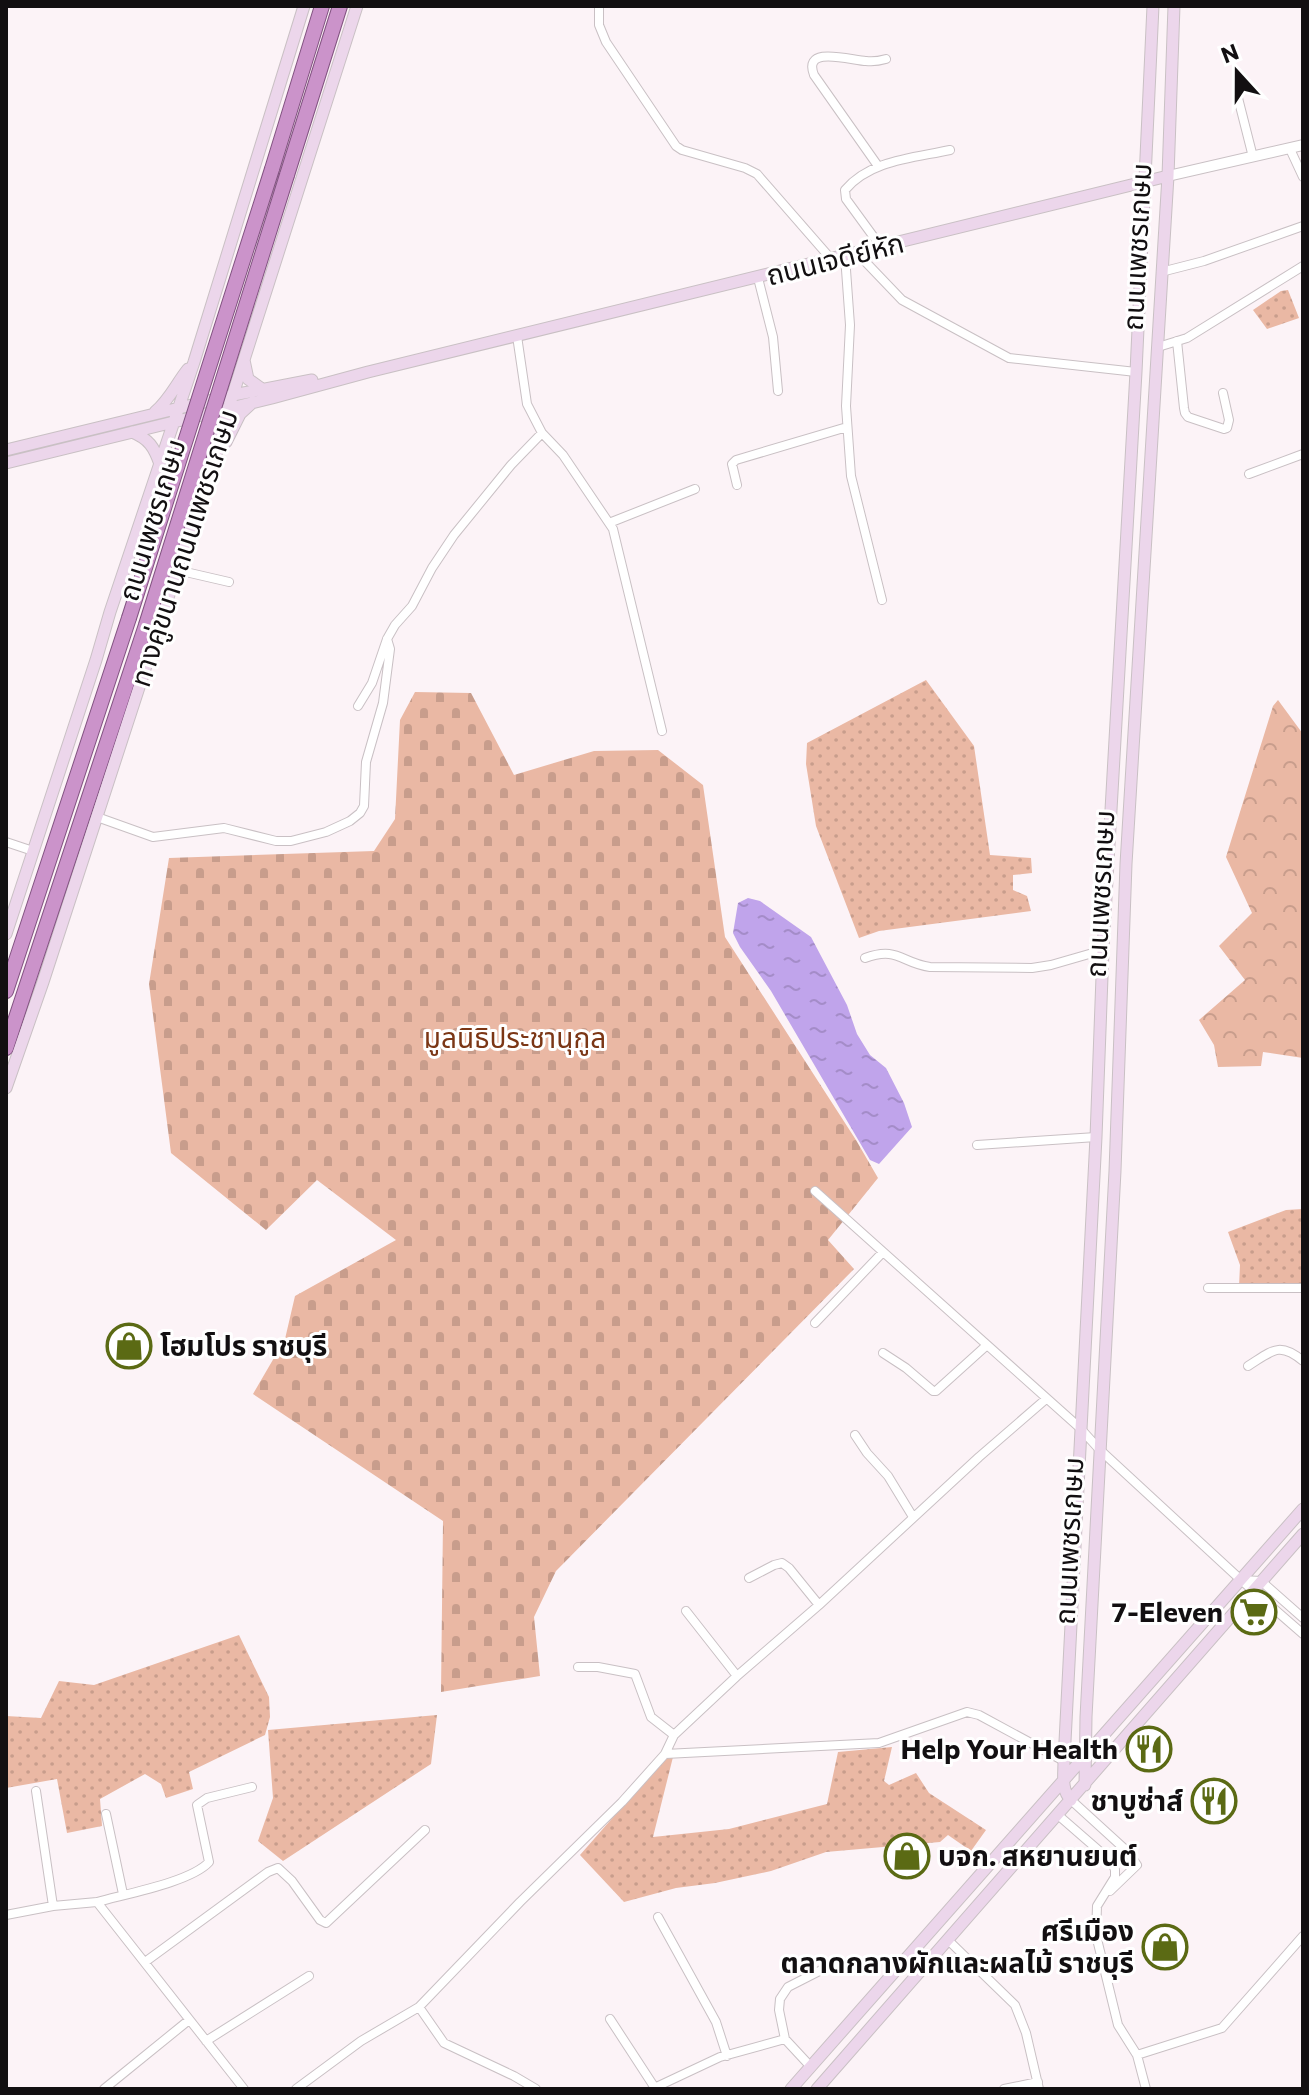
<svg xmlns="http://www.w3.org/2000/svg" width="1309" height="2095" viewBox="0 0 1309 2095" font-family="Commissioner,'Noto Sans Thai',sans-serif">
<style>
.grass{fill:url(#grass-dots)}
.forest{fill:url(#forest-crowns)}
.cemetery{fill:url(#cemetery-stones)}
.water{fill:url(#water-ripples)}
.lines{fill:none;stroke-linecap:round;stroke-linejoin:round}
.minor-casing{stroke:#c9c0c4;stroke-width:10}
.tertiary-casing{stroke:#c9c0c4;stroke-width:12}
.secondary-casing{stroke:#c9c0c4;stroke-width:13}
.trunk-casing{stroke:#825381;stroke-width:16}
.minor{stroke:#fff;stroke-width:8}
.tertiary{stroke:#fff;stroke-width:10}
.secondary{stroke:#ecd6eb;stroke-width:11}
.trunk{stroke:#cb93ca;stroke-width:14}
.trunk-bridge-casing{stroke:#825381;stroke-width:16;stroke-linecap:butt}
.trunk-bridge{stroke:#cb93ca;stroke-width:14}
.labels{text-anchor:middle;stroke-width:6;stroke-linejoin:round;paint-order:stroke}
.street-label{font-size:28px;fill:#120f11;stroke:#fff}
.park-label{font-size:28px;fill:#7b3615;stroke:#fff}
.poi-label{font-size:28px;font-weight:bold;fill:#120f11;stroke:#fff;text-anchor:end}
</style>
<defs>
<pattern id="grass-dots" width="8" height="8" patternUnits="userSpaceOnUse" patternTransform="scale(2)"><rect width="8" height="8" fill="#eab8a4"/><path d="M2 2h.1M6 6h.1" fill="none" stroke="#c89d8c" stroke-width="1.8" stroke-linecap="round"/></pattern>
<pattern id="forest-crowns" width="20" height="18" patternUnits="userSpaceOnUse" patternTransform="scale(2)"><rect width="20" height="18" fill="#eab8a4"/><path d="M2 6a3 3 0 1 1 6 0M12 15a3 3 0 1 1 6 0" fill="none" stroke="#c89d8c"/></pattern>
<pattern id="cemetery-stones" width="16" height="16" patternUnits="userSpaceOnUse" patternTransform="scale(2)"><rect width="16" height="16" fill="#eab8a4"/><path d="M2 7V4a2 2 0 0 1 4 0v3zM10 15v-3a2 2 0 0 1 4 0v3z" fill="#c89d8c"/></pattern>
<pattern id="water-ripples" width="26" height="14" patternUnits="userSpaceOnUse" patternTransform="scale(2)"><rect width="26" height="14" fill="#c0a4eb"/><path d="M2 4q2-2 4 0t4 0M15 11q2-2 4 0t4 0" fill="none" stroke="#a48cc8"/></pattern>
</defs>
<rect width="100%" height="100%" fill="#fcf3f7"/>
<path class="grass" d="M1288 290 1299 318 1267 329 1253 310 1281 291Z
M926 680 974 746 990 855 1031 858 1032 873 1013 875V890L1027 896 1031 911 879 931 859 938 816 826 806 764 807 743Z
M1303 1209V1288L1239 1287 1240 1265 1228 1232 1286 1210Z
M239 1635 269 1697 270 1717 265 1735 189 1772 193 1789 166 1798 161 1784 145 1774 100 1799 102 1826 67 1833 57 1779 6 1788V1716L41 1718 59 1681 94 1685Z
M437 1715 431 1764 283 1861 258 1841 273 1798 268 1730Z
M892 1747 884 1781 889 1785 916 1773 929 1793 986 1830 971 1851 948 1835 940 1842 826 1852 771 1871 715 1883 676 1888 624 1902 580 1855 665 1758 673 1757 653 1837 729 1829 827 1804 838 1752Z"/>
<path class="forest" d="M1278 700 1303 734V1058L1263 1052 1261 1066 1218 1067 1214 1045 1199 1020 1245 980 1219 946 1252 913 1226 857 1273 706Z"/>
<path class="cemetery" d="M415 692 471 693 514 775 594 751 658 750 703 785 725 937 856 1140 878 1178 828 1240 854 1269 556 1571 534 1617 540 1676 441 1692 443 1521 253 1394 285 1339 295 1296 396 1240 317 1180 266 1230 171 1153 149 984 169 858 374 851 395 819 400 720Z"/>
<path class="water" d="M748 898 760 901 811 937 847 1005 857 1034 870 1055 886 1068 904 1103 912 1127 879 1164 870 1160 771 991 740 947 733 933 738 903Z"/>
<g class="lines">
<g class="minor-casing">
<path id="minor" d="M599 6V25L606 42 676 146 682 150 745 168 757 174 832 260
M1238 98 1253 157
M1290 149 1303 177
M878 166 814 75C802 44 853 61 866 61 873 62 879 61 886 59
M881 247 846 199 845 190C870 160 914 158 950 150
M857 253 902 300 1009 358 1136 372
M845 256 850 325 846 406 851 476 882 600
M1161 272 1204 261 1303 226
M758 278 773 337 778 391
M517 336 527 404 542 433 563 455 613 529 662 731
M1177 341 1184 408 1185 413 1188 417 1224 429 1227 428 1229 420 1223 393
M1158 347 1187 338 1303 266
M1249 474 1303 454
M737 485 732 464 736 460 847 427
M609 523 695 489
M177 570 229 582
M358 706 372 683 387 639 395 625 412 606 432 568 454 535 511 465 542 433
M97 817 153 837 224 828 276 841H291L326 832 350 821 360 813 364 806 366 762 383 703 390 649 387 639
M6 842 33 851
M865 958C898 946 901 963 930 967L1032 968 1051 965 1103 950
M977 1145 1096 1137
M815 1191 1080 1428 1099 1449 1241 1580 1303 1634
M1208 1288H1303
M815 1323 883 1252
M883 1353 906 1368 933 1391H936L987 1345
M1248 1366C1272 1351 1279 1341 1303 1361
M855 1435 867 1453 888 1476 913 1517
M749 1578 774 1565 782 1563 789 1568 819 1605
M1241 1580 1261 1581 1303 1618
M686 1611 737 1676
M578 1667H598L635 1674 651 1717 674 1735
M665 1754 879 1743 967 1712 979 1715 1064 1761
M36 1791 53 1906
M1071 1800 1128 1852 1137 1865 1110 1891
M106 1814 123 1894
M1058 1815 1112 1862 1115 1870V1877L1097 1906 1096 1935 1118 2025 1137 2055 1146 2089
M97 1902C125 1894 191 1882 209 1862L197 1805 207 1798 252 1787
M6 1915 53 1906 97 1902 244 2089
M658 1917 716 2022 727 2056
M948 1940 1015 2005 1026 2033 1039 2089
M145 1962 268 1872 278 1868 292 1881 320 1920 326 1923 425 1830
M419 2007 444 2043 514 2076 536 2089
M610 2019 655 2088
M206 2041 309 1976
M1137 2055 1222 2028 1303 1936
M811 2067 785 2039 779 2010 780 1999 788 1987 839 1961
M104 2089 189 2020
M296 2089 361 2041 419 2007 520 1902 622 1802 665 1754 674 1735 737 1676 819 1605 979 1457 1046 1399
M652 2089 720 2057 785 2039
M1004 2089 1038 2082"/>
</g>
<g class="tertiary-casing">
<path id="tertiary" d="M1168 176 1303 145"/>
</g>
<g class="secondary-casing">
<path id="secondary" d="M244 360 248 379 262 389
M155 412C170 399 176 384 188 369
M132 432C149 439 154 447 160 464
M6 450 233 395 312 380
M216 452 226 442 240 414 253 402
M6 463 272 398 368 372 1168 176
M6 934 96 660 110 612 194 362 304 6
M6 1088 43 982 158 629 357 6
M1085 1785 1086 1717 1115 1171 1126 864 1168 176 1174 6
M1071 1800C1061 1790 1064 1775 1064 1761L1096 1137 1103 950 1136 372 1153 6
M791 2089 1303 1509
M817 2089 1303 1534"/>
</g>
<g class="trunk-casing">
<path id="trunk" d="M272 169 322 6
M287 175 340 6
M6 991 129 618
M6 1048 146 625"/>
</g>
<use href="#minor" class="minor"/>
<use href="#tertiary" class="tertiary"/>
<use href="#secondary" class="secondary"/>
<use href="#trunk" class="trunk"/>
<g class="trunk-bridge-casing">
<path id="trunk-bridge" d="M129 618 272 169
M146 625 287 175"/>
</g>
<use href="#trunk-bridge" class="trunk-bridge"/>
</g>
<defs>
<g id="shop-ring" transform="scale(2.3)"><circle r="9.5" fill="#fff" stroke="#5b6a14" stroke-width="1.5"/><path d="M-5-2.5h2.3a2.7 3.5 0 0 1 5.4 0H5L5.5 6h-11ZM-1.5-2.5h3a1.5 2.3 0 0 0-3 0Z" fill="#5b6a14"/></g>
<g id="supermarket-ring" transform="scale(2.3)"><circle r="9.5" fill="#fff" stroke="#5b6a14" stroke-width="1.5"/><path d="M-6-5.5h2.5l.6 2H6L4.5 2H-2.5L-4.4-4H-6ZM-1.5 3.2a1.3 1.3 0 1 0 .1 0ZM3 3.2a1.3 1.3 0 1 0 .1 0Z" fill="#5b6a14"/></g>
<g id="restaurant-ring" transform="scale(2.3)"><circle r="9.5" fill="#fff" stroke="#5b6a14" stroke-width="1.5"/><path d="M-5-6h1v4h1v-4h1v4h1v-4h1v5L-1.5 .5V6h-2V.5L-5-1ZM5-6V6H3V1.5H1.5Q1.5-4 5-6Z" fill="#5b6a14"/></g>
</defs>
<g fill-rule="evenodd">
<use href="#shop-ring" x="129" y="1346"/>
<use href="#supermarket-ring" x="1254" y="1612"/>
<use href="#restaurant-ring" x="1149" y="1749"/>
<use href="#restaurant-ring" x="1214" y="1801"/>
<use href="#shop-ring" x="907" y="1856"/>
<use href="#shop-ring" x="1165" y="1947"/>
</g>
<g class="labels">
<g class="street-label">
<text transform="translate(1137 247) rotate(-87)" y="10">ถนนเพชรเกษม</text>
<text transform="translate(835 259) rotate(-14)" y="10">ถนนเจดีย์หัก</text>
<text transform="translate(152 520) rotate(-73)" y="10">ถนนเพชรเกษม</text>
<text transform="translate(184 548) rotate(-72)" y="10">ทางคู่ขนานถนนเพชรเกษม</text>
<text transform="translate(1100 894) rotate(-87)" y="10">ถนนเพชรเกษม</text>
<text transform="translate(1069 1541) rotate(-87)" y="10">ถนนเพชรเกษม</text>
</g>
<g class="park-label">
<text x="515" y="1048">มูลนิธิประชานุกูล</text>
</g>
<g class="poi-label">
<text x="160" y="1356" text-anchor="start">โฮมโปร ราชบุรี</text>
<text x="1223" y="1622">7-Eleven</text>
<text x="1118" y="1759">Help Your Health</text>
<text x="1183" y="1811">ชาบูซ่าส์</text>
<text x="938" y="1866" text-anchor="start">บจก. สหยานยนต์</text>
<text x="1134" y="1941">ศรีเมือง<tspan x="1134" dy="32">ตลาดกลางผักและผลไม้ ราชบุรี</tspan></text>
</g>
</g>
<rect width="1309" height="2095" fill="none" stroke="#120f11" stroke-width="16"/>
<g transform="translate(1237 72) rotate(339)" stroke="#ffffff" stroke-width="6" paint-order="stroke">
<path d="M0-6L14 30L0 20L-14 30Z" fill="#120f11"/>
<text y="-12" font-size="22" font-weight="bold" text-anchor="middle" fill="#120f11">N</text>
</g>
</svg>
